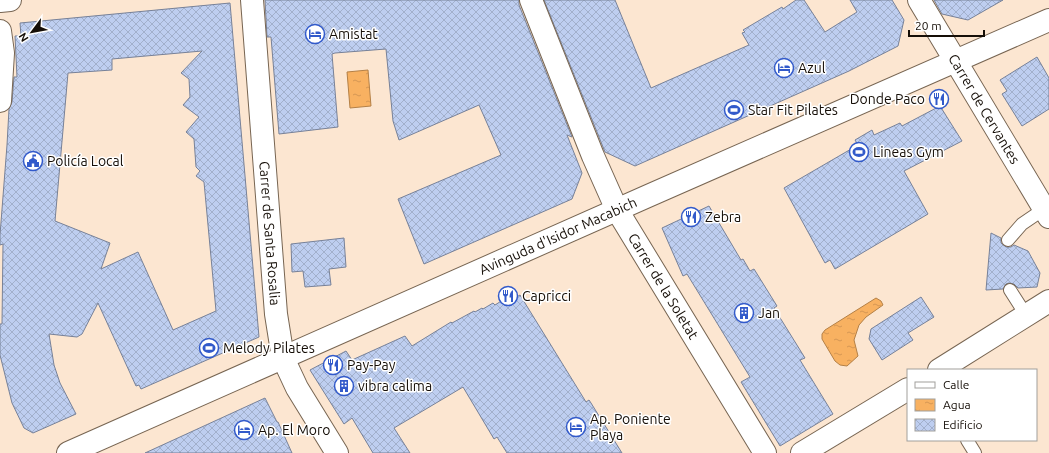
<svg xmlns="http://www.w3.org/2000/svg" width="1049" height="453" viewBox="0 0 1049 453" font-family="Ubuntu,sans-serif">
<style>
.water{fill:url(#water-ripples);stroke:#b48046}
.building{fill:url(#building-cross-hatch);stroke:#778198;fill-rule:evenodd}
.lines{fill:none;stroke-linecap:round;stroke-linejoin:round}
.service-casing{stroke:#776552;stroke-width:14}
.minor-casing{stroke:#776552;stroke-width:24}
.tertiary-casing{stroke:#776552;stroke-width:24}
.service{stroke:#fff;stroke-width:12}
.minor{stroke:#fff;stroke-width:22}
.tertiary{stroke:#fff;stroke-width:22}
.labels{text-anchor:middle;stroke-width:3;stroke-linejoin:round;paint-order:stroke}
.poi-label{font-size:14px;fill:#150e07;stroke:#fff;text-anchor:start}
.street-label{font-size:14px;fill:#150e07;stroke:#fff}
</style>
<defs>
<pattern id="water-ripples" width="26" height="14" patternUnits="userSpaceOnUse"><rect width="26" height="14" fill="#f8b161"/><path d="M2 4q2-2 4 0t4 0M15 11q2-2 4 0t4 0" fill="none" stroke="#d49753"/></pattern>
<pattern id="building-cross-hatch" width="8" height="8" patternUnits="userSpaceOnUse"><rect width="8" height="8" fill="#becef0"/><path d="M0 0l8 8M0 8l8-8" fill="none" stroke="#a2b0cc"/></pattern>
</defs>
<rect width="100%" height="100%" fill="#fce6d1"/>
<path class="water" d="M368 70 371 106 350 108 347 72Z
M876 298 881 301 883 305 866 317 859 325 854 340 858 356 847 366 840 365 835 361 822 339V334L825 330Z"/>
<path class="building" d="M265 0H519V5L572 137 567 135 582 173 572 199 424 264 398 199 501 155 479 105 399 140 393 121 386 49 335 53 332 54 338 127 279 134 271 37H267Z
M544 0H615L651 88 749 45 742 33 745 32 743 30 782 7 783 9 796 0H804L825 32 857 12 850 0H892L904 20 898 46 849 71 635 166 605 152Z
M934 0H1003L968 20 942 14Z
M230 3 259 337 141 389 139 385 136 386 98 303 82 334 77 337 49 334 54 365 60 383 76 414 33 433 24 428 12 403 0 355V324H2L3 244 0 245V235L7 145 9 109 12 102 14 77H17L15 36H21L20 23ZM202 51 181 73 189 79 190 97 183 105 199 117 186 132 194 139 196 167 200 171 196 176 204 182 216 311 173 330 138 252 101 269 110 243 55 221 68 73 112 70V59Z
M1037 57 1049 78V109L1022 126 1002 94 1007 91 1000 80Z
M940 106 962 141 904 171 928 214 835 269 830 260 825 263 784 188 858 145 855 140 872 130 874 135 900 123 902 126Z
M709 206 741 260 743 259 750 271 754 269 777 306 774 308 805 358 800 360 833 414 780 446 741 382 750 377 687 274 683 276 662 228Z
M991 233 1001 238V243L1006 247H1011L1014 245 1028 251 1040 273 1037 287 1018 288 1014 284 1009 283 1006 284 1003 289 986 290Z
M344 238 346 267 329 269 331 285 305 287 303 271 292 272 291 244Z
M520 295 586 402 589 400 591 403 622 453H507L497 437 494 439 463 387 394 428 410 453H373L352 418 344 424 310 370 346 351 352 360 405 336 412 346 451 322 452 323 474 311 475 312 482 308 483 309 493 303 495 305 506 298 508 302Z
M921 297 934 317 908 333 913 340 882 360 869 339 871 329Z
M265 398 277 422H278L292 453H145Z"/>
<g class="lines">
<g class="service-casing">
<path id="service" d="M1008 240 1022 224 1044 209
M1010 290 1026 315
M967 440 975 453"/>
</g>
<g class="minor-casing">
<g id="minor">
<path id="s1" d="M252 0 276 314 283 358 297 388 337 453"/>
<path id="s2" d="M531 0 593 156 617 210 765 453"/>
<path id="s3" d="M919 0 1049 217"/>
<path d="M0 1 10 0"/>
<path d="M0 31 3 53 0 101"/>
<path d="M939 370 1049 301"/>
<path d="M802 453 908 389"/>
</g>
</g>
<g class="tertiary-casing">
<g id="tertiary">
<path id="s4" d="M68 453 648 196 1049 20"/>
</g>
</g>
<use href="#service" class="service"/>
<use href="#minor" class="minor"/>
<use href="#tertiary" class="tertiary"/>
</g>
<defs>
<g id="hotel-ring" transform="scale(1)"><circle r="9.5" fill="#fff" stroke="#325aca" stroke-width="1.5"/><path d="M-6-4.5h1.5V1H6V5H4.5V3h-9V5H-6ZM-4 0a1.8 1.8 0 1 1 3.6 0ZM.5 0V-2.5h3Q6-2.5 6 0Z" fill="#325aca"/></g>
<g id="restaurant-ring" transform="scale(1)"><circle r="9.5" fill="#fff" stroke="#325aca" stroke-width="1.5"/><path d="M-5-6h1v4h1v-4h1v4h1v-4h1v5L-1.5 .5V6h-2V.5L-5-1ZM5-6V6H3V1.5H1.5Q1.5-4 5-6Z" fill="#325aca"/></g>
<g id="stadium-ring" transform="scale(1)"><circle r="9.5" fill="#fff" stroke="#325aca" stroke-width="1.5"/><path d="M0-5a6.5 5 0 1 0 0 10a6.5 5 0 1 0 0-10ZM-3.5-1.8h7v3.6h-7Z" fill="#325aca"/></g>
<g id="civic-ring" transform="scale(1)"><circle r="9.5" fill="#fff" stroke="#325aca" stroke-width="1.5"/><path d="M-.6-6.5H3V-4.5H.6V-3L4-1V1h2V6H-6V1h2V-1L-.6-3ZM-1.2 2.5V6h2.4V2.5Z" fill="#325aca"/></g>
<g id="building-ring" transform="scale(1)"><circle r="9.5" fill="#fff" stroke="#325aca" stroke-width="1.5"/><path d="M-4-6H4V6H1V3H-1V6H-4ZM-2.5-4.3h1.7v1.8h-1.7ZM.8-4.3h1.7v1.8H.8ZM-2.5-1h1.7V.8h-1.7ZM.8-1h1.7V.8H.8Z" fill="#325aca"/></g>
</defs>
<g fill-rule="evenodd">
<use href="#hotel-ring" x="315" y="34"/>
<use href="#hotel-ring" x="784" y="68"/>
<use href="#restaurant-ring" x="939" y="99"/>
<use href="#stadium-ring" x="734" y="110"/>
<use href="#stadium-ring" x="859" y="152"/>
<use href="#civic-ring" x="33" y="161"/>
<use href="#restaurant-ring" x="691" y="217"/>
<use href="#restaurant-ring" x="508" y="296"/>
<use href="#building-ring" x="744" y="313"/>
<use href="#stadium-ring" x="209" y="348"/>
<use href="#restaurant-ring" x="333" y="365"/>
<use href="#building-ring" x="344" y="386"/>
<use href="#hotel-ring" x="576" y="427"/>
<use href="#hotel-ring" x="244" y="430"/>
</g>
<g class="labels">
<g class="poi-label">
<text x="329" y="39">Amistat</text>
<text x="798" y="73">Azul</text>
<text x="925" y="104" text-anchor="end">Donde Paco</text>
<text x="748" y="115">Star Fit Pilates</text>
<text x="873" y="157">Lineas Gym</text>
<text x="47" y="166">Policía Local</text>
<text x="705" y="222">Zebra</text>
<text x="522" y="301">Capricci</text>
<text x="758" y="318">Jan</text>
<text x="223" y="353">Melody Pilates</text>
<text x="347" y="370">Pay-Pay</text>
<text x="358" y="391">vibra calima</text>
<text x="590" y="424">Ap. Poniente<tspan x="590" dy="16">Playa</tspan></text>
<text x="258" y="435">Ap. El Moro</text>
</g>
<g class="street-label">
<text dy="5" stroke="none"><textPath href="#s3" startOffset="127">Carrer de Cervantes</textPath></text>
<text dy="5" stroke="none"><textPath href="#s1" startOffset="234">Carrer de Santa Rosalia</textPath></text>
<text dy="5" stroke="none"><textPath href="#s4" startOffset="536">Avinguda d'Isidor Macabich</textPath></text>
<text dy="5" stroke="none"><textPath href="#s2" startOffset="316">Carrer de la Soletat</textPath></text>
</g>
</g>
<rect x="907" y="369" width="130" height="72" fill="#ffffff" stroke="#a19f9c"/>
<rect x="915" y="382" width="20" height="6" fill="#ffffff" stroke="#a19f9c"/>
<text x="943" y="389" font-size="12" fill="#150e07">Calle</text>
<rect x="915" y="399" width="20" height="12" fill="url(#water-ripples)" stroke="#a19f9c"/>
<text x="943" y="409" font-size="12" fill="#150e07">Agua</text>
<rect x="915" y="419" width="20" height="12" fill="url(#building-cross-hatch)" stroke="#a19f9c"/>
<text x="943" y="429" font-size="12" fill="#150e07">Edificio</text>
<g transform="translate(32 32) rotate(238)" stroke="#ffffff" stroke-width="3" paint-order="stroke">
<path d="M0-3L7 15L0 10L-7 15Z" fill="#150e07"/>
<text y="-6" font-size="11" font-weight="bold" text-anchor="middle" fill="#150e07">N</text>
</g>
<path d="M909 30v6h75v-6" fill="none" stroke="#150e07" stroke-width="2"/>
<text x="915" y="30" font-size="12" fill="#150e07" stroke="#ffffff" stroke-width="3" paint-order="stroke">20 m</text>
</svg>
